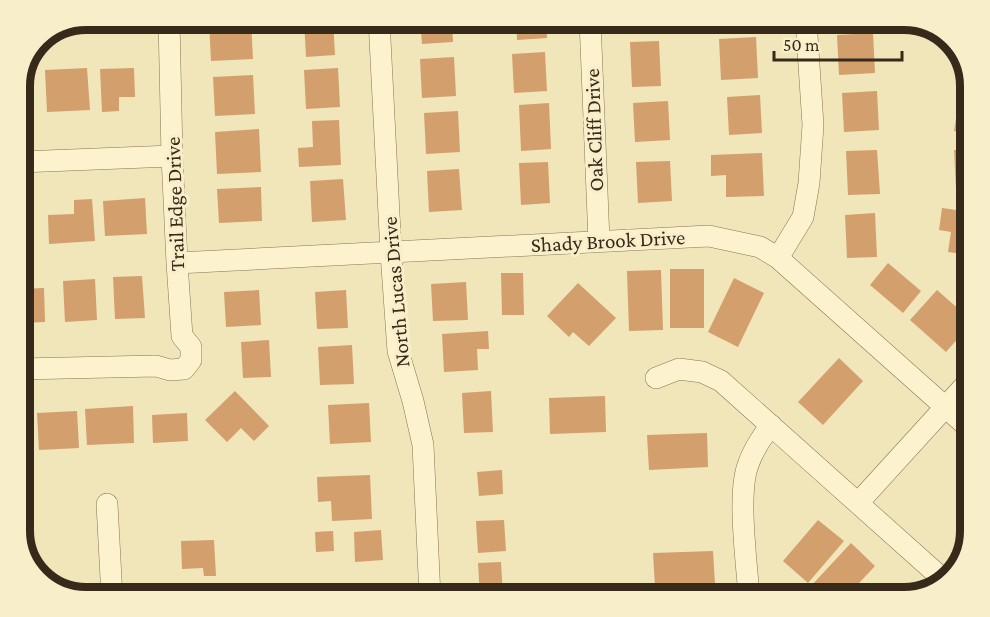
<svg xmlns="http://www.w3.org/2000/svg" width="990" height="617" viewBox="0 0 990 617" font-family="'Crimson Pro',serif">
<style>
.building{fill:#d39f6d}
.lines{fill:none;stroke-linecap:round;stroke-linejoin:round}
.street-casing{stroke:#897453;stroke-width:22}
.street{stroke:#fcf2ce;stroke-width:21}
.labels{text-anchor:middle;stroke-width:6;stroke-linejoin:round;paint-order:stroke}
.street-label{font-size:21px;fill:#372a1a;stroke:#f8efca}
.rim{fill:none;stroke:#372a1a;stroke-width:8}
</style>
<rect width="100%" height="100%" fill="#f1e5ba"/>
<path class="building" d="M87 20V32L51 34Z
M98 20H136V27L98 29Z
M251 20 253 59 211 61 209 22Z
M304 20H333L335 55 306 57Z
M420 20H452L453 42 422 44Z
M516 20H546L547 38 517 40Z
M628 20H663V26L629 28Z
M873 33 875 73 839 75 837 35Z
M756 37 758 78 721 80 719 39Z
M659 41 661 86 632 87 630 42Z
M545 52 547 91 514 93 512 54Z
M454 57 456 96 422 98 420 59Z
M87 68 90 110 47 112 45 70Z
M134 68 135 97H119V111L102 112 100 69Z
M338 68 340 107 306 109 304 70Z
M253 75 255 114 215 116 213 77Z
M28 78 30 114 20 115V82L21 79Z
M877 91 879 130 844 132 842 93Z
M960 94 970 96V133L954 131Z
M760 95 762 133 729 135 727 97Z
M668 101 670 140 635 142 633 103Z
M549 103 551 149 521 151 519 105Z
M458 111 460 152 426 154 424 113Z
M339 120 341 165 299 167 298 148 313 147 312 121Z
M259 129 261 172 217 174 215 132Z
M970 149V188L956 189 954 150Z
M877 150 880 194 848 195 846 151Z
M762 153 764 196 726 197V175L711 176V155Z
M670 161 672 201 638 203 636 162Z
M548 162 550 203 521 205 519 163Z
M459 169 462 210 429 212 427 171Z
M343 179 346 220 312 222 310 181Z
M261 187 262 221 219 223 217 189Z
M145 198 147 234 105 236 103 201Z
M92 199 95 241 49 244 48 215 74 214V200Z
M942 208 970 212V255L948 252 951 232 939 230Z
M875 213 877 257 847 258 845 215Z
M32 215 34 244 20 245V216Z
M888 263 921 291 903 313 870 285Z
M670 269H704V328H670Z
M661 270 663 330 629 331 627 271Z
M501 273H523L524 315H502Z
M142 276 145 318 115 319 113 277Z
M734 278 764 293 738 347 708 332Z
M95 279 97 320 65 322 63 281Z
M466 282 468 320 433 321 431 284Z
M578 283 616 318 589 346 573 332 569 337 547 316Z
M44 288 45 322 20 323V289Z
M259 290 261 325 226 327 224 292Z
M346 290 348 328 317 329 315 292Z
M937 290 970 319V325L946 352 910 320Z
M488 331 489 349H477L478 370 444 372 442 334Z
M269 340 271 377 243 378 241 342Z
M352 345 354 384 320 385 318 347Z
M839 358 863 381 823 425 798 402Z
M235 391 269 426 254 441 241 428 227 442 205 420Z
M491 391 493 432 464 433 462 393Z
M605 396 606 432 550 434 549 398Z
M369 403 371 442 330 444 328 405Z
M133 406 134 443 87 445 85 409Z
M77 411 79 448 39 450 37 413Z
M187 413 188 441 153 443 152 415Z
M707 433 708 467 649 470 647 435Z
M502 470 503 494 479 496 477 472Z
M370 475 372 519 332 521 331 501 318 502 317 477Z
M32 482 33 501H20V483Z
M504 520 506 551 478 553 476 521Z
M818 520 844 541 808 583 783 561Z
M381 530 383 560 355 562 354 532Z
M333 531 334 551 316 552 315 532Z
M214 540 216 576H204L203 568 182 569 181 541Z
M851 543 875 566 846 597H822L810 587Z
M713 551 715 584 655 587 653 553Z
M501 562 503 597H480L478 563Z
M378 589V597H355V590Z
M715 589 716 597H655V593Z"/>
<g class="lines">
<g class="street-casing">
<path id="street" d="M379 20 391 253 398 351 413 401 423 445 430 597
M590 20 599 241
M20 162 172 156
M778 258 803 217 809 183 813 125 806 20
M177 263 709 236 760 247 778 258 970 429
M20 369 156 366 170 370 184 369 191 360V347L182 336 177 263 172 156 169 20
M656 378 679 369 702 372 721 381 945 581
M858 503 970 380
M107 504 112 597
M749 597C747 564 737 495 748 465 753 450 761 438 771 425"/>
</g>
<use href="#street" class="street"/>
</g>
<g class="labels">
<g class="street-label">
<text transform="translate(594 130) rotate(-92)" y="7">Oak Cliff Drive</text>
<text transform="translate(175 204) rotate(-92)" y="7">Trail Edge Drive</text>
<text transform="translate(608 241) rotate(-3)" y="7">Shady Brook Drive</text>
<text transform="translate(396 292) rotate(-95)" y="7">North Lucas Drive</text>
</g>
</g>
<path d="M0 0H990V617H0ZM86 30H904A56 56 0 0 1 960 86V531A56 56 0 0 1 904 587H86A56 56 0 0 1 30 531V86A56 56 0 0 1 86 30Z" fill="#f8efca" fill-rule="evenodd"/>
<path class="rim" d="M86 30H904A56 56 0 0 1 960 86V531A56 56 0 0 1 904 587H86A56 56 0 0 1 30 531V86A56 56 0 0 1 86 30Z"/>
<path d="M774 51v9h128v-9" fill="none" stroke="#372a1a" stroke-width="3"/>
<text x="783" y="51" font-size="18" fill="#372a1a" stroke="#f8efca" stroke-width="4.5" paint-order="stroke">50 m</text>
</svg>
